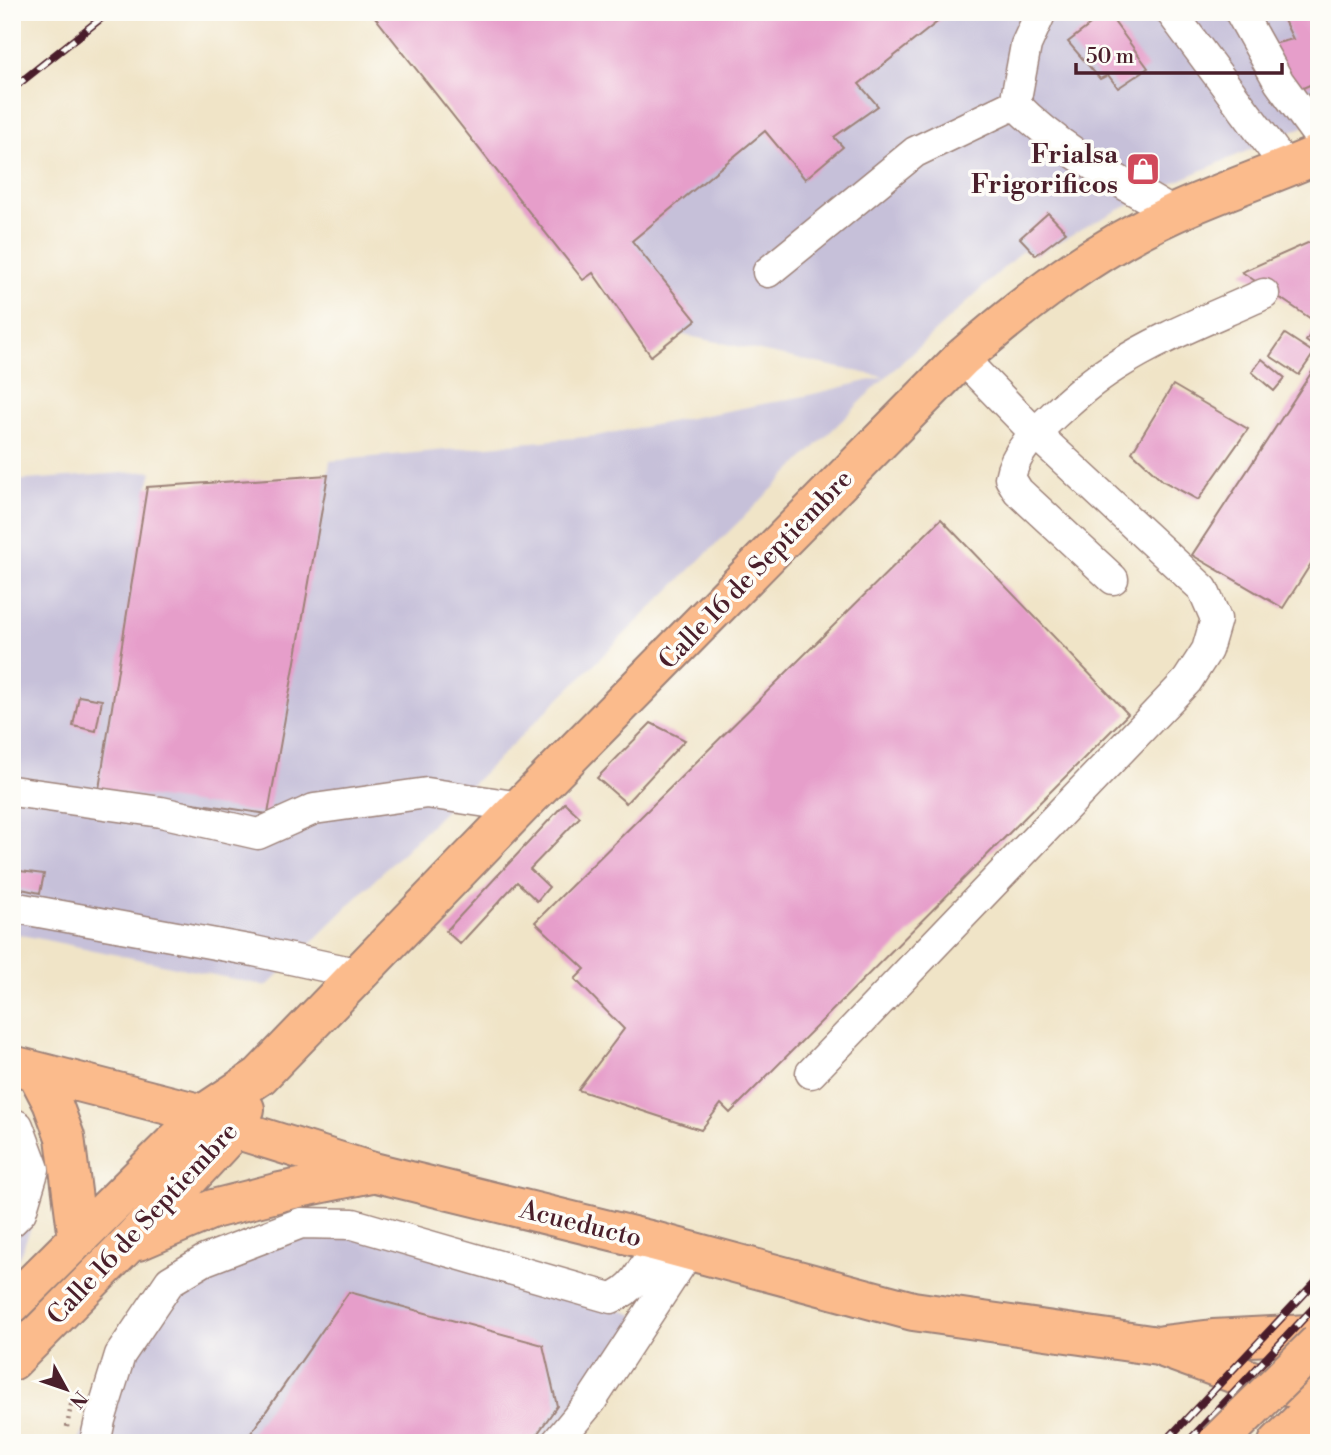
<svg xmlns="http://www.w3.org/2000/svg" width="1331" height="1455" viewBox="0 0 1331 1455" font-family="'Libre Bodoni',serif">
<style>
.industrial{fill:#c6c0d9}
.building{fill:#e69eca}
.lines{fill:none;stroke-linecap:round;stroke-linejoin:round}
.minor-casing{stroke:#9d8279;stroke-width:33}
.major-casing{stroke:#9d8279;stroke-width:42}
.highway-casing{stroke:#9d8279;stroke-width:42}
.path{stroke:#9d8279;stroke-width:4.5;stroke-dasharray:2 5;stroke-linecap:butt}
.minor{stroke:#fff;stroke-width:30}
.major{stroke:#fbbb8c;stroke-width:38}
.highway{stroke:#fbbb8c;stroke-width:38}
.rail-casing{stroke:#4a1f2b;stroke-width:8}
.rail{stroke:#fdfcf7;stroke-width:5;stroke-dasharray:16;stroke-linecap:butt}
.major-bridge-casing{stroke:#9d8279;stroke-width:42;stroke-linecap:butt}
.major-bridge{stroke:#fbbb8c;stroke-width:38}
.labels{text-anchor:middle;stroke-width:7;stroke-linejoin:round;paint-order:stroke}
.poi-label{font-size:26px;font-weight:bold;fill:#4a1f2b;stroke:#fdfcf7;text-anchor:end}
.street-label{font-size:26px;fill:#4a1f2b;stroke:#fdfcf7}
</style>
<rect width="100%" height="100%" fill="#fdfcf7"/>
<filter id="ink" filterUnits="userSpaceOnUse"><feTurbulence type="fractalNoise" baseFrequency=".0143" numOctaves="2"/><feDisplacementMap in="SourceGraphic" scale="14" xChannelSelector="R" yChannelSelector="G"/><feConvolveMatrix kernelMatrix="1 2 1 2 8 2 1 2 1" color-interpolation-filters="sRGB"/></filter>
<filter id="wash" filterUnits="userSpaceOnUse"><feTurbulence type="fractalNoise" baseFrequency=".00686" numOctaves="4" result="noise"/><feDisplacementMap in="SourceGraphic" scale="28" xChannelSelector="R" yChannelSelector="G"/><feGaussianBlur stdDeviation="1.57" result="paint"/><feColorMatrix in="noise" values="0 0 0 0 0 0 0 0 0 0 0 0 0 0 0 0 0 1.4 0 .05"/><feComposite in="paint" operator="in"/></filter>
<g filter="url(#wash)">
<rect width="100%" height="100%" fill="#f0e4c7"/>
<path class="industrial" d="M371 12H1319V120L1175 182 1087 226 1036 255 1022 251 886 377 267 986 12 933V481L152 471 148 487 328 475 330 461 596 436 805 396 884 377 679 334 651 356 593 273 583 280Z
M12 1118 38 1193 33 1222 19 1258 12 1265Z
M318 1223 515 1272 645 1319 550 1443H78L122 1351 205 1260Z"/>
<g id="blocks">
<path class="building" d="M371 12H950L859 84 878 106 834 137 843 147 805 179 765 131 632 241 696 320 651 356 593 273 583 280Z
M1107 12 1148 68 1118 88 1108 75 1100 79 1068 42Z
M1280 12H1319V81L1296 91 1269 45 1293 39Z
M1048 213 1066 232 1036 255 1020 238Z
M1319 238V347L1317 349 1306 341 1317 323 1242 272Z
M1285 334 1314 353 1299 375 1270 356Z
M1262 359 1285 378 1274 391 1252 372Z
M1319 361V551L1283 608 1192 555Z
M1173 385 1248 429 1198 500 1163 481 1132 452Z
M328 475 268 814 99 789 147 487Z
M941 519 1128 714 730 1113 721 1104 701 1130 578 1090 624 1029 575 979 585 969 535 922Z
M79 696 102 700 96 731 73 726Z
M651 723 685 740 626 803 597 778Z
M565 803 580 817 530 869 549 887 537 901 517 882 460 944 446 931Z
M12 870 44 874 40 893 12 887Z
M349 1292 543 1345 557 1406 531 1443H244Z"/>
</g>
</g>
<g filter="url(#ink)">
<use href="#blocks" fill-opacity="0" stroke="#9d8279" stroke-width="2"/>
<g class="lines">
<g class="minor-casing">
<path id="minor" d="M1171 12 1287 168
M1240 12 1279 82 1319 137
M1015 104 1026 45 1041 12
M768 272 915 152 1015 104C1060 150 1118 180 1173 213
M1113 579 1018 491 1010 478C1015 451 1036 432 1055 414 1074 397 1093 380 1114 367 1160 337 1214 317 1264 294
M12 791 161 812 258 834 314 809 427 793 520 807
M12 907 254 951 360 974
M811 1073 1187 681 1207 650 1216 619 1203 589 1035 433 962 358
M12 1123 18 1126 34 1169 21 1212 12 1221
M95 1443 100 1420 120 1355 170 1281 205 1260 301 1223 353 1224 611 1298C637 1289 645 1265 657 1242
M556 1443 591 1401 690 1250"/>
</g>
<g class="major-casing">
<path id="major" d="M12 1065 203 1114 235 1129 373 1172 657 1242 913 1311 1158 1346 1257 1382 1319 1392
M37 1073 52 1102 65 1137 78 1239
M138 1241 213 1209 280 1192 372 1173
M12 1304 203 1114 260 1076 520 807 962 358C1027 301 1095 249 1174 213 1222 191 1271 175 1319 154
M1163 1345 1213 1339 1308 1334 1319 1331
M12 1361 126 1246 235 1129 245 1109"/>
</g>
<g class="highway-casing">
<path id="highway" d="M1278 1443 1319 1403"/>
</g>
<path class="path" d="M67 1427 71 1405 76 1395"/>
<use href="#minor" class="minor"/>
<use href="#major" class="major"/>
<use href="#highway" class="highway"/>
<g class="rail-casing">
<path id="rail" d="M12 89 109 12
M1164 1443 1319 1278
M1187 1443 1319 1302"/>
</g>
<use href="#rail" class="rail"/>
<g class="major-bridge-casing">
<path id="major-bridge" d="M1217 1443 1319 1342"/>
</g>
<use href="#major-bridge" class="major-bridge"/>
</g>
</g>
<defs>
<g id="shop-square" transform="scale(1.75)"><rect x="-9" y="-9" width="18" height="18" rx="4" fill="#d1495b" stroke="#fdfcf7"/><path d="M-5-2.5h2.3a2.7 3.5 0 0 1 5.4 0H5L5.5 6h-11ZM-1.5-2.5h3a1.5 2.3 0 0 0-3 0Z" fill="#fff"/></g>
</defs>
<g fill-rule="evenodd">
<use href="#shop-square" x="1143" y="169"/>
</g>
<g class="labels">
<g class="poi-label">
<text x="1118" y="163">Frialsa<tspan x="1118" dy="30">Frigorificos</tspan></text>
</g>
<g class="street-label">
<text transform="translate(755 569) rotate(-46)" y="9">Calle 16 de Septiembre</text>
<text transform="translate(142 1223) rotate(-47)" y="9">Calle 16 de Septiembre</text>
<text transform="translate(581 1223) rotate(14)" y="9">Acueducto</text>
</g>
</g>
<rect width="1331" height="1455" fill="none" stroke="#fdfcf7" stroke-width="42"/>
<g transform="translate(66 1389) rotate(130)" stroke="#fdfcf7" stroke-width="5" paint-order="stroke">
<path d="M0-5L12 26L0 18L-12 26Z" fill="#4a1f2b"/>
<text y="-10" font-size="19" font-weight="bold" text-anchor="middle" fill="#4a1f2b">N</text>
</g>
<path d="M1076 63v10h206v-10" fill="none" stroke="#4a1f2b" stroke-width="3.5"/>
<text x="1086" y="63" font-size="21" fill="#4a1f2b" stroke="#fdfcf7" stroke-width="5" paint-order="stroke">50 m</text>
</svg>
